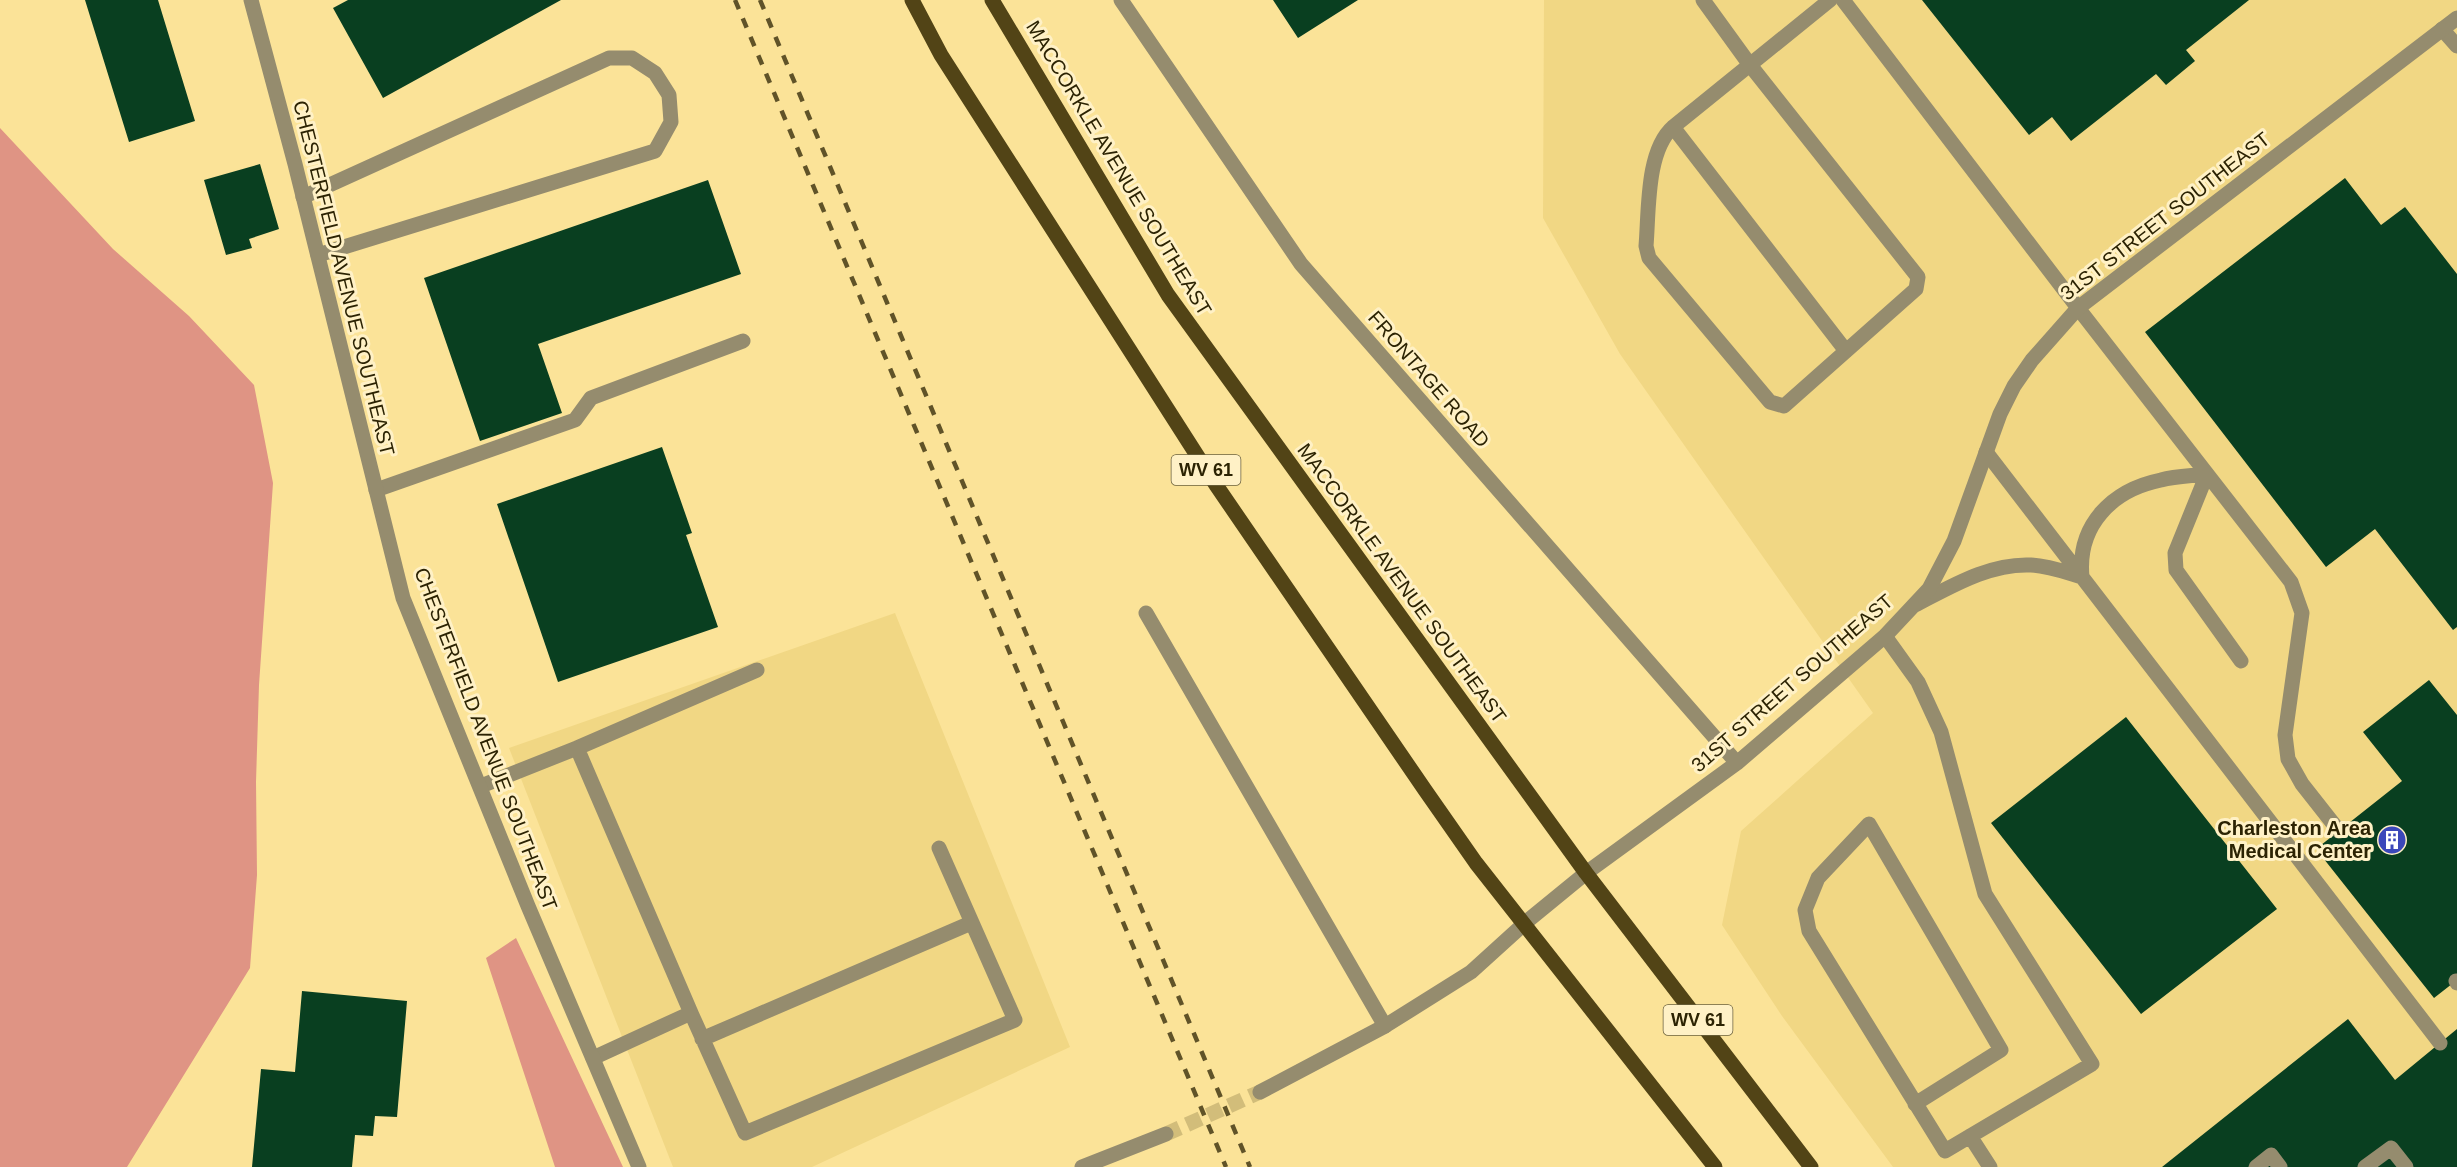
<svg xmlns="http://www.w3.org/2000/svg" width="2457" height="1167" viewBox="0 0 2457 1167" font-family="Arial,sans-serif">
<style>
.built{fill:#f1d784}
.forest{fill:#df9484}
.building{fill:#093f20}
.lines{fill:none;stroke-linecap:round;stroke-linejoin:round}
.minor-tunnel{stroke:#d2bd7a;stroke-width:15;stroke-dasharray:15 8;stroke-linecap:butt}
.service{stroke:#958c6e;stroke-width:15}
.minor{stroke:#958c6e;stroke-width:15}
.tertiary{stroke:#958c6e;stroke-width:15}
.primary{stroke:#524416;stroke-width:15}
.rail{stroke:#605328;stroke-width:4.5;stroke-dasharray:10 10;stroke-linecap:butt}
.labels{text-anchor:middle;stroke-width:6;stroke-linejoin:round;paint-order:stroke}
.shield{fill:#fff1c6;stroke:#6b613e;stroke-width:1.5}
.shield-label{font-size:18px;font-weight:bold;fill:#2c2303}
.street-label{font-size:20px;fill:#2c2303;stroke:#fff1c6}
.poi-label{font-size:20px;font-weight:bold;fill:#2c2303;stroke:#fff1c6;text-anchor:end}
</style>
<rect width="100%" height="100%" fill="#fbe398"/>
<path class="built" d="M1544 0H2457V1167H1893L1782 1016 1722 925 1741 831 1873 713 1620 354 1543 218Z
M895 613 1070 1047 812 1167H673L509 748Z"/>
<path class="forest" d="M0 128 113 249 189 316 254 385 273 483 259 685 256 782 257 875 250 968 127 1167H0Z
M516 938 623 1167H555L486 958Z"/>
<path class="building" d="M85 0H158L195 121 129 142Z
M348 0H561L383 98 333 8Z
M1273 0H1358L1298 38Z
M1922 0H2249L2186 50 2195 61 2166 85 2156 74 2071 141 2052 117 2029 135Z
M260 164 279 229 249 239 252 248 226 255 204 180Z
M2345 178 2381 225 2405 207 2457 274V627L2453 630 2375 529 2326 567 2145 332Z
M708 180 741 274 538 344 562 413 480 441 424 278Z
M662 447 692 533 686 535 718 627 558 682 497 504Z
M2429 680 2457 715V980L2434 998 2316 849 2402 781 2363 732Z
M2126 717 2277 909 2141 1014 1991 823Z
M302 991 407 1001 397 1117 375 1116 373 1136 355 1135 352 1167H252L261 1069 295 1072Z
M2348 1019 2395 1080 2457 1029V1167H2162Z"/>
<g class="lines">
<path class="minor-tunnel" d="M1166 1134 1260 1092"/>
<path class="service" d="M1703 0 1750 65 1918 277 1916 289 1784 406 1770 402 1649 258 1646 246C1649 211 1646 151 1673 127L1830 0
M2442 29 2457 46
M1673 127 1846 351
M303 197 609 58H632L655 73 669 95 671 122 655 151 318 255
M2078 308 2291 582 2302 613 2285 735 2288 759 2302 784 2339 831
M1986 452 2440 1043
M376 490 575 420 591 398 743 341
M1917 604C1952 586 1990 563 2031 565 2049 566 2065 572 2082 577 2077 525 2112 490 2161 480 2176 476 2192 476 2207 474L2175 553 2176 570 2241 661
M1146 613 1385 1026
M1885 636 1918 682 1941 732 1985 894 2092 1064 1945 1151 1809 931 1805 910 1818 878 1869 824 2001 1050 1915 1104
M577 748 757 670
M481 786 577 748 691 1013 593 1058
M2456 981 2457 983
M691 1013 745 1133 1015 1020 939 848
M702 1039 971 923
M1970 1136 1990 1167
M2256 1167 2271 1155 2280 1167
M2365 1167 2391 1148 2406 1167"/>
<path class="minor" d="M1121 0 1301 264 1737 763
M1843 0 2078 308
M1260 1092 1385 1026 1471 972 1525 923 1586 873 1737 763 1885 636 1929 589 1954 541 2000 414 2014 386 2032 360 2078 308 2457 18
M1082 1167 1166 1134"/>
<path class="tertiary" d="M251 0 295 164 403 598 528 906 639 1167"/>
<path class="primary" d="M912 0 941 55 1216 485 1425 790 1476 863 1715 1167
M992 0 1168 295 1586 873 1811 1167"/>
<path class="rail" d="M735 0 1226 1167
M760 0 1250 1167"/>
</g>
<defs>
<g id="building-disc" transform="scale(1.5)"><circle r="9.5" fill="#3b47ba" stroke="#fff1c6"/><path d="M-4-6H4V6H1V3H-1V6H-4ZM-2.5-4.3h1.7v1.8h-1.7ZM.8-4.3h1.7v1.8H.8ZM-2.5-1h1.7V.8h-1.7ZM.8-1h1.7V.8H.8Z" fill="#fff"/></g>
</defs>
<g fill-rule="evenodd">
<use href="#building-disc" x="2392" y="840"/>
</g>
<g class="labels">
<g class="shield">
<rect x="1171.5" y="455" width="69" height="30" rx="4.5"/>
<rect x="1663.5" y="1005" width="69" height="30" rx="4.5"/>
</g>
<g class="shield-label">
<text x="1206" y="476">WV 61</text>
<text x="1698" y="1026">WV 61</text>
</g>
<g class="street-label">
<text transform="translate(1119 168) rotate(59)" y="7">MACCORKLE AVENUE SOUTHEAST</text>
<text transform="translate(2165 216) rotate(-38)" y="7">31ST STREET SOUTHEAST</text>
<text transform="translate(344 278) rotate(76)" y="7">CHESTERFIELD AVENUE SOUTHEAST</text>
<text transform="translate(1429 379) rotate(49)" y="7">FRONTAGE ROAD</text>
<text transform="translate(1402 583) rotate(54)" y="7">MACCORKLE AVENUE SOUTHEAST</text>
<text transform="translate(1792 683) rotate(-41)" y="7">31ST STREET SOUTHEAST</text>
<text transform="translate(486 739) rotate(69)" y="7">CHESTERFIELD AVENUE SOUTHEAST</text>
</g>
<g class="poi-label">
<text x="2371" y="835">Charleston Area<tspan x="2371" dy="23">Medical Center</tspan></text>
</g>
</g>
</svg>
